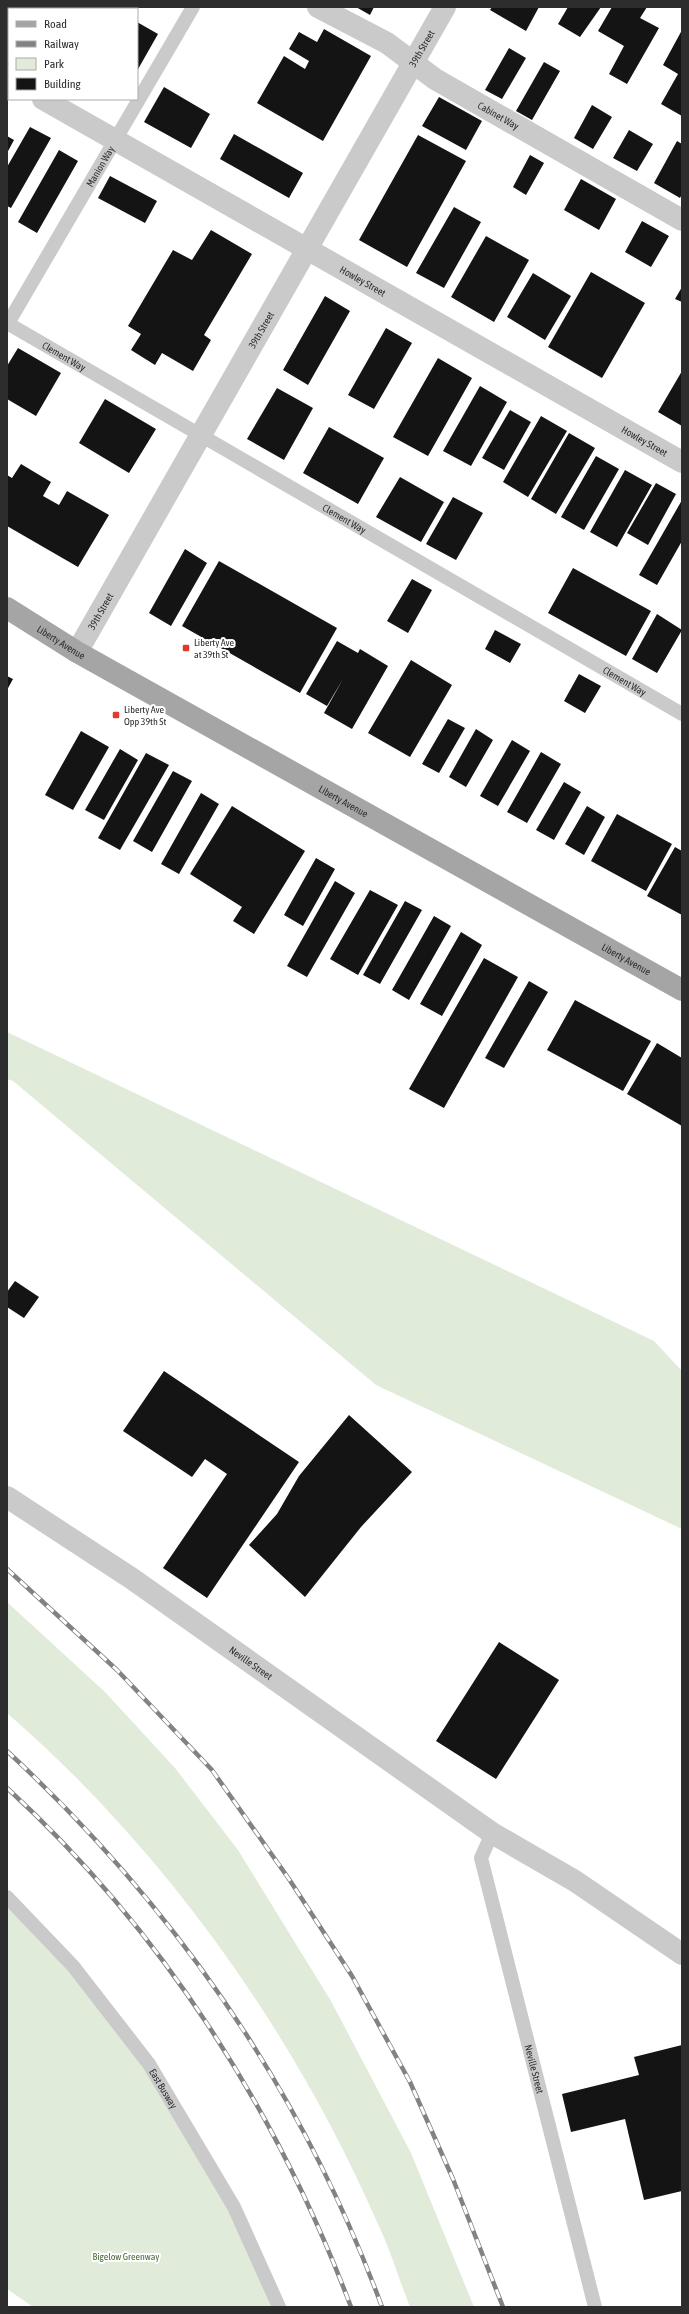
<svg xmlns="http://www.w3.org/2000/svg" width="689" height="2314" viewBox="0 0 689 2314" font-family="'Asap Condensed',sans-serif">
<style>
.green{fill:#e1ebda}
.building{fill:#141414}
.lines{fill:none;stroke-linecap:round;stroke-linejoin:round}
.service{stroke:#cacaca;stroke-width:14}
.minor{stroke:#cacaca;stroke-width:22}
.primary{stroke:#a5a5a5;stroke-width:22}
.rail-casing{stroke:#828282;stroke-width:4.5}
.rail{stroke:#fff;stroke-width:3;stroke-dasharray:9;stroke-linecap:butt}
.poi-dot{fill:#e33a30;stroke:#fff;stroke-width:1.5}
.labels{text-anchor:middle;stroke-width:4;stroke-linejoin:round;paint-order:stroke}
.street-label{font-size:10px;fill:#2d2d2d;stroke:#fff}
.poi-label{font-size:10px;fill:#2d2d2d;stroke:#fff;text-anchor:start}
.park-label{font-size:10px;fill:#4a683b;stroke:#fff}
</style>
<rect width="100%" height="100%" fill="#fff"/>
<path class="green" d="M7 1032 654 1341 682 1371V1529L376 1385 13 1081 7 1079Z
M7 1602 105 1692 175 1768 238 1850 331 2001 411 2153 474 2307H410C399 2279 390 2249 377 2222 294 2032 164 1849 7 1713Z
M7 1897 149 2064 234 2207 279 2307H33L7 2289Z"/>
<path class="building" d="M7 7H58L57 9H9V40L7 39Z
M60 7H83L82 9H59Z
M99 7H118L120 8 98 9Z
M356 7H374L370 15Z
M492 7H539L526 31 490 10Z
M568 7H601L580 37 558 24Z
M612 7H647L640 18 659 28 627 84 609 74 624 46 598 31Z
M137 22 158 34 137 71Z
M324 29 371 56 323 141 257 103 284 56 305 69 309 61 289 49 299 32 317 42Z
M682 30V116L661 104 678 74 663 65Z
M509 48 526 58 502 99 485 90Z
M544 62 560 71 532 120 516 111Z
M164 87 210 114 191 148 144 122Z
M439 97 482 121 466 150 422 126Z
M592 105 612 117 593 149 574 138Z
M30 127 51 138 11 208 7 206V167Z
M629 130 653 144 637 171 613 158Z
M234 134 303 173 289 198 220 159Z
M418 135 466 161 407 267 359 240Z
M7 136 14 140 7 153Z
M677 141 682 144V194L680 198 654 183Z
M59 150 78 161 37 233 18 222Z
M530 155 544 163 526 195 513 187Z
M110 176 157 201 145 223 98 198Z
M581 179 616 199 599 230 564 210Z
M454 207 481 222 444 288 416 273Z
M642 221 669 236 651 267 625 252Z
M211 230 252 254 204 335 211 340 193 371 162 353 155 365 131 350 141 334 128 326 173 250 192 260Z
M486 236 529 260 494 322 451 297Z
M591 272 645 303 602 378 548 347Z
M533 273 571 296 545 340 507 317Z
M682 287V302L675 299Z
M325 296 350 311 308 385 283 370Z
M386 328 412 343 374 409 348 395Z
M18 348 61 373 36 416 7 399V366Z
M438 358 472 378 428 456 393 437Z
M682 371V426L658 412Z
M480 386 507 402 471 466 443 451Z
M277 388 313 408 284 460 247 439Z
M105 399 156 429 129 473 79 443Z
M510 410 531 422 504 470 482 458Z
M541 416 567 431 528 497 503 482Z
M329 427 384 458 358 504 303 473Z
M569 433 595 448 556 514 531 499Z
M596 456 619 469 584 530 561 517Z
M21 464 51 482 43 496 59 505 67 491 109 515 78 567 7 526V475L12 478Z
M625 470 652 485 617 547 590 532Z
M400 477 444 502 421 542 376 517Z
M656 483 676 494 648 545 627 533Z
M453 497 483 513 456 560 426 544Z
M682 500V541L657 585 639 575Z
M185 549 207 563 171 626 149 613Z
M219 561 337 628 300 693 182 626Z
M573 568 651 611 626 656 548 613Z
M412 579 432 590 408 633 387 621Z
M657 614 682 630 657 673 632 659Z
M495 630 521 644 510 663 485 649Z
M337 641 358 653 360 649 388 666 352 729 324 713 343 679 327 706 306 694Z
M411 660 452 685 410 757 368 733Z
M579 674 601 686 585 713 564 701Z
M7 676 13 679 7 690Z
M448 719 465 728 439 773 422 764Z
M476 729 493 740 466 787 449 777Z
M81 731 109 747 73 810 45 795Z
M512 740 530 751 498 806 480 796Z
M120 749 138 760 104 820 85 810Z
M541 752 561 764 527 823 507 812Z
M146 753 169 765 120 850 98 838Z
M173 771 192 781 152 852 133 841Z
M564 782 581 792 554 840 536 830Z
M201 793 219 804 179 874 161 864Z
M232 806 305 851 254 934 233 921 242 907 190 874Z
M587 806 605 817 584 855 565 844Z
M617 814 672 844 646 891 591 861Z
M675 847 682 851V915L647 896Z
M316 858 335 869 303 926 284 915Z
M335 881 355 893 307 977 287 966Z
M370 890 398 905 358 975 330 959Z
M405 901 422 910 380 984 363 975Z
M434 916 451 926 409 1000 392 990Z
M461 932 482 945 442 1016 420 1004Z
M484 958 518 977 444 1108 409 1089Z
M529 981 548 992 504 1068 485 1058Z
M575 1000 651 1041 623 1091 547 1050Z
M657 1043 682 1058V1126L627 1094Z
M15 1281 39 1297 24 1318 7 1307V1292Z
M164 1371 299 1462 207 1598 163 1568 227 1474 205 1459 192 1477 123 1431Z
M349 1415 412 1472 361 1527 305 1597 249 1545 277 1514 299 1476Z
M499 1642 559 1680 496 1779 436 1741Z
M682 2045V2191L644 2200 625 2119 571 2132 562 2094 639 2075 634 2057Z"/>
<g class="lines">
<g class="service">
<path id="s1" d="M7 323 682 714"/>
<path id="s2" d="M7 325 193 7"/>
<path id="s3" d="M492 1833 481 1858 595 2307"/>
<path id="s4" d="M7 1897 73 1966 149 2064 234 2207 279 2307"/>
</g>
<g class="minor">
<path id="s5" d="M318 7 387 43 435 79 682 220"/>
<path d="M7 78 9 79"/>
<path id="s6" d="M43 99 682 462"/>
<path id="s7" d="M77 652 445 7"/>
<path id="s8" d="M7 1497 131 1578 492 1833 575 1881 682 1954"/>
</g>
<path class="primary" id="s9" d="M7 608 77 652 682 990"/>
<g class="rail-casing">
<path id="rail" d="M7 1569 117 1670 212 1770 289 1879 352 1976 410 2082 453 2179 503 2307
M7 1751C174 1906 303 2092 382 2307
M7 1788C162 1930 277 2111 351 2307"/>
</g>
<use href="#rail" class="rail"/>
</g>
<g class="poi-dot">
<rect x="182" y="644" width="8" height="8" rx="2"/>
<rect x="112" y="711" width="8" height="8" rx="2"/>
</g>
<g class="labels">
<g class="street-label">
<text dy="4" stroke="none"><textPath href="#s7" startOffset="695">39th Street</textPath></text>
<text dy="4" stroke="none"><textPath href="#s5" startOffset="211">Cabinet Way</textPath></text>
<text dy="4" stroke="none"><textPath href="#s2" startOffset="184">Manion Way</textPath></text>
<text dy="4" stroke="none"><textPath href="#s6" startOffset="368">Howley Street</textPath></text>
<text dy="4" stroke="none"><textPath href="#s7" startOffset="371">39th Street</textPath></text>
<text dy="4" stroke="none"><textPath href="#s1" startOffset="66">Clement Way</textPath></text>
<text dy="4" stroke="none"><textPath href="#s6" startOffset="692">Howley Street</textPath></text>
<text dy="4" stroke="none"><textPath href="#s1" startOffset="390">Clement Way</textPath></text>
<text dy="4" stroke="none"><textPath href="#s7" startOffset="47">39th Street</textPath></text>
<text dy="4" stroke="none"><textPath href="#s9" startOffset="64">Liberty Avenue</textPath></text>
<text dy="4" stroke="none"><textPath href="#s1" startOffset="714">Clement Way</textPath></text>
<text dy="4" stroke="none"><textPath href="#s9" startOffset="388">Liberty Avenue</textPath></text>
<text dy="4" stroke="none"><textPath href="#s9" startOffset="712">Liberty Avenue</textPath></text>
<text dy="4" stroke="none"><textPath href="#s8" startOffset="295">Neville Street</textPath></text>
<text dy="4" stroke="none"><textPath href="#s3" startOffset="245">Neville Street</textPath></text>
<text dy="4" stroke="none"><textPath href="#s4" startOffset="248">East Busway</textPath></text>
</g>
<g class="poi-label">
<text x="194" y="646">Liberty Ave<tspan x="194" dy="12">at 39th St</tspan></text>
<text x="124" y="713">Liberty Ave<tspan x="124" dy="12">Opp 39th St</tspan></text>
</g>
<g class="park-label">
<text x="126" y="2260">Bigelow Greenway</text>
</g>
</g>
<rect width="689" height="2314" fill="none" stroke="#2d2d2d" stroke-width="16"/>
<rect x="8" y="8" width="130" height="92" fill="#ffffff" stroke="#ababab"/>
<rect x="16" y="21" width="20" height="6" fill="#a5a5a5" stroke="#ababab"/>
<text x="44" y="28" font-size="12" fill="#2d2d2d">Road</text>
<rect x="16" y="41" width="20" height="6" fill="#828282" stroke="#ababab"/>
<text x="44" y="48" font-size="12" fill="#2d2d2d">Railway</text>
<rect x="16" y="58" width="20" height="12" fill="#e1ebda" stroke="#ababab"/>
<text x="44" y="68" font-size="12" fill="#2d2d2d">Park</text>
<rect x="16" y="78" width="20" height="12" fill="#141414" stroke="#ababab"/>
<text x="44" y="88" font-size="12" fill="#2d2d2d">Building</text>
</svg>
